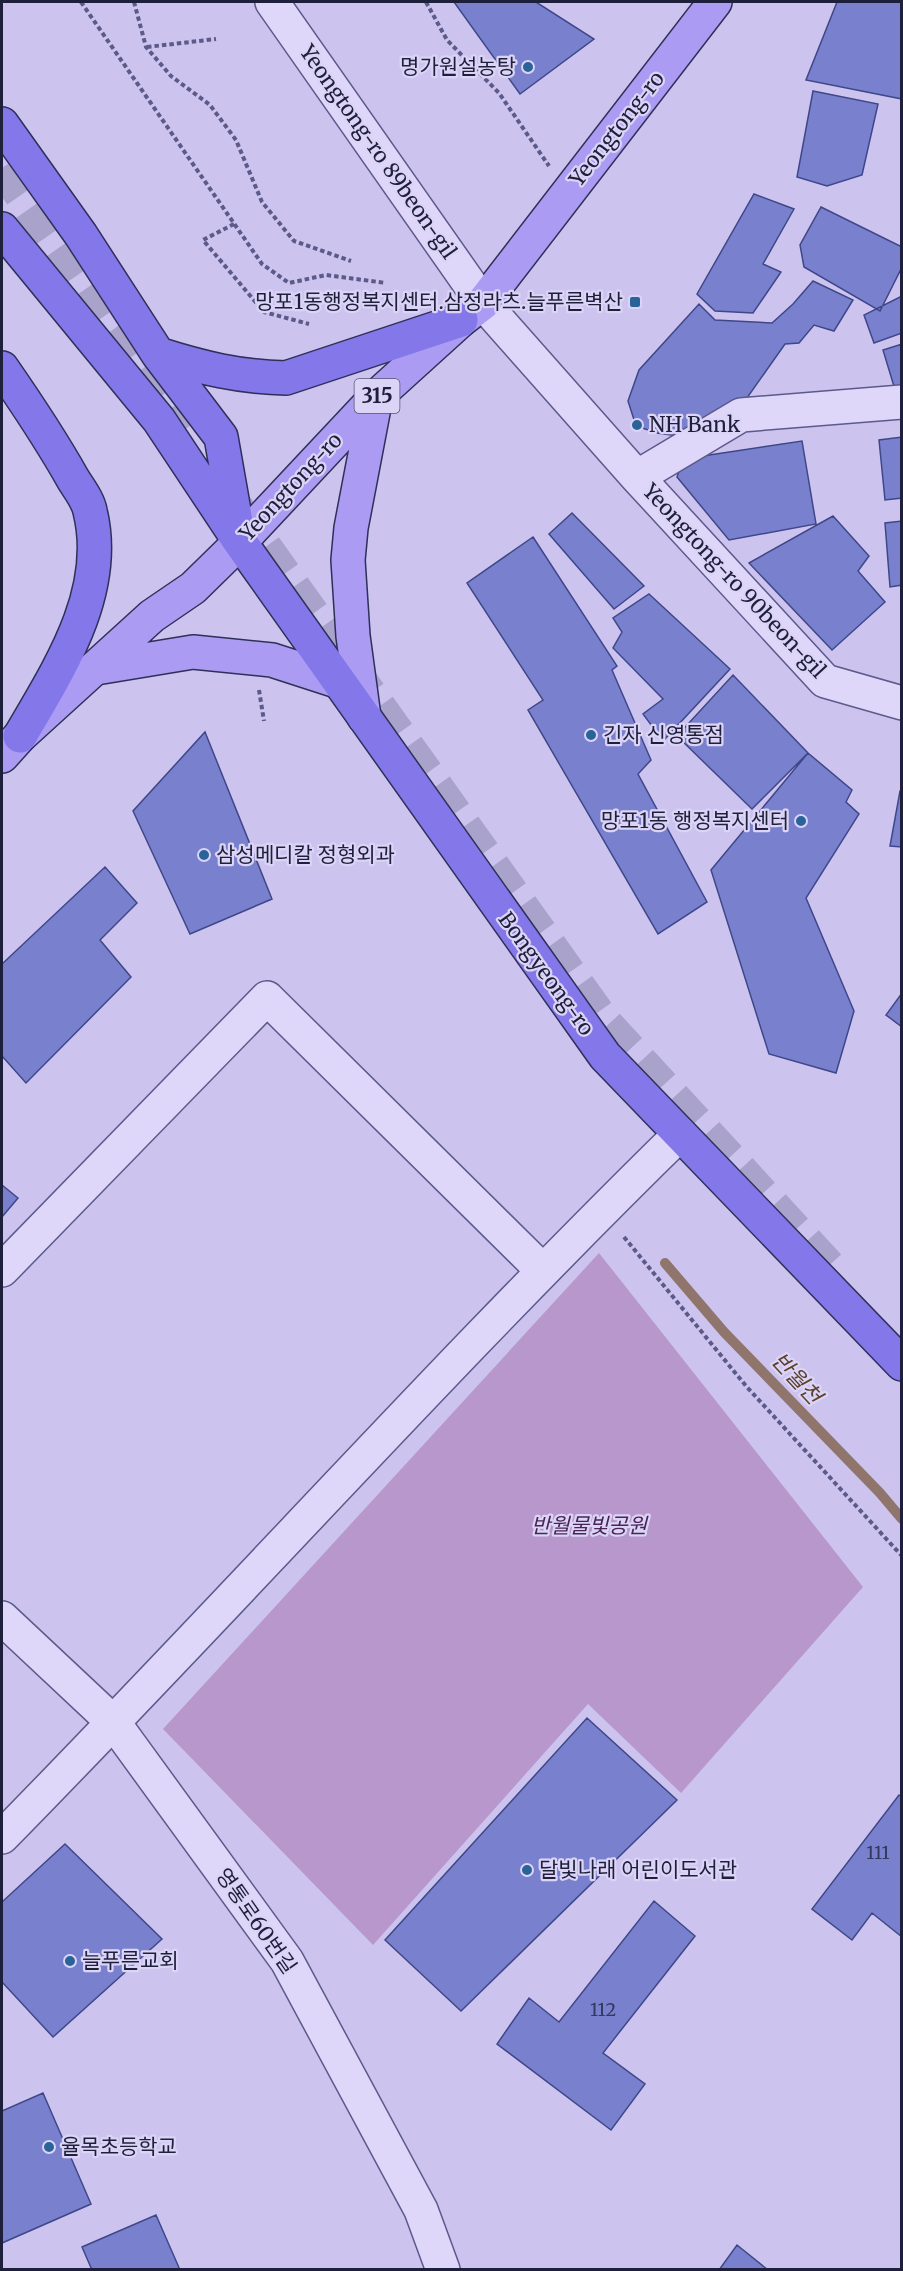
<svg xmlns="http://www.w3.org/2000/svg" width="903" height="2271" viewBox="0 0 903 2271" font-family="Merriweather,'Noto Sans KR',serif">
<style>
.green{fill:#b897cd}
.lines{fill:none;stroke-linecap:round;stroke-linejoin:round}
.stream{stroke:#90756c;stroke-width:10}
.building{fill:#7981ce;stroke:#3f4789;stroke-width:1.5}
.trunk-tunnel{stroke:#a9a3cb;stroke-width:33;stroke-dasharray:33 16;stroke-linecap:butt}
.minor-casing{stroke:#5b5a8a;stroke-width:36}
.tertiary-casing{stroke:#5b5a8a;stroke-width:36}
.primary-casing{stroke:#2e3058;stroke-width:36}
.trunk-casing{stroke:#2e3058;stroke-width:36}
.path{stroke:#5b5a8a;stroke-width:4;stroke-dasharray:4.5 3;stroke-linecap:butt}
.minor{stroke:#ded7f9;stroke-width:33}
.tertiary{stroke:#ded7f9;stroke-width:33}
.primary{stroke:#ab9bf3;stroke-width:33}
.trunk{stroke:#8377e9;stroke-width:33}
.poi-dot{fill:#29639a;stroke:#dbd4f6;stroke-width:2}
.labels{text-anchor:middle;stroke-width:4.5;stroke-linejoin:round;paint-order:stroke}
.number-label{font-size:18px;fill:#35385f}
.shield{fill:#dbd4f6;stroke:#575572;stroke-width:1.5}
.shield-label{font-size:20px;font-weight:bold;fill:#1e1f3a}
.poi-label{font-size:21px;fill:#1e1f3a;stroke:#dbd4f6;text-anchor:start}
.street-label{font-size:21px;fill:#1e1f3a;stroke:#dbd4f6}
.park-label{font-size:21px;font-style:italic;fill:#4a2456;stroke:#dbd4f6}
.water-label{font-size:22px;font-style:italic;fill:#5a402d;stroke:#dbd4f6}
</style>
<rect width="100%" height="100%" fill="#ccc4ef"/>
<path class="green" d="M599 1253 863 1587 681 1793 588 1704 373 1945 163 1729Z"/>
<g class="lines">
<path class="stream" d="M665 1263 724 1332 880 1493 902 1519"/>
</g>
<path class="building" d="M454 2H536L594 39 520 94Z
M837 2H902V99L806 80Z
M813 91 878 104 862 175 827 186 797 177Z
M754 194 794 209 763 264 781 272 753 313 715 311 697 294Z
M821 207 902 247V267L880 311 804 267 800 245Z
M813 281 853 300 834 331 814 325 799 343 785 344 730 422 678 436 657 433 636 426 628 401 639 370 699 304 715 320 772 323 793 304Z
M902 296V333L874 343 864 315Z
M902 344V391L896 393 883 350Z
M902 437V498L885 500 879 440Z
M802 441 816 524 729 540 677 477 683 459Z
M572 513 644 586 614 609 549 534Z
M833 516 869 556 858 571 885 602 832 650 749 563Z
M902 521V585L890 587 885 523Z
M533 537 617 666 612 670 651 760 638 774 707 902 658 934 528 710 543 700 467 583Z
M649 594 730 669 663 741 643 714 663 699 613 648 622 632 613 618Z
M733 675 808 753 752 809 677 736Z
M205 732 272 899 190 934 133 811Z
M808 753 852 790 846 802 859 814 806 898 854 1011 836 1073 769 1054 711 870Z
M900 791H902V847L890 846Z
M105 867 137 903 100 940 131 977 26 1083 2 1056V964Z
M902 993V1027L886 1015Z
M2 1185 18 1198 2 1217Z
M587 1718 677 1800 461 2011 385 1940Z
M899 1795 902 1797V1937L872 1913 852 1940 812 1909Z
M65 1844 162 1939 53 2037 2 1982V1902Z
M654 1901 695 1936 603 2053 645 2084 611 2130 497 2044 529 1998 559 2022Z
M43 2093 91 2204 2 2243V2111Z
M156 2215 180 2270H92L82 2247Z
M737 2245 768 2270H719Z"/>
<g class="lines">
<path class="trunk-tunnel" d="M2 168 184 430
M237 507 604 1021 832 1269"/>
<g class="minor-casing">
<path id="minor" d="M272 2 483 303 637 477 825 681 902 703
M637 477 741 415 902 402
M2 1270 267 998 542 1270
M2 1837C230 1605 447 1362 680 1134"/>
</g>
<g class="tertiary-casing">
<path id="tertiary" d="M2 1618 114 1723 287 1961 421 2210 443 2270"/>
</g>
<g class="primary-casing">
<path id="primary" d="M96 668 193 652 272 660 340 682
M364 717 353 636 348 560 351 528 376 397
M2 756 20 736 152 616 193 588 240 542 376 397 461 320 483 303 715 2"/>
</g>
<g class="trunk-casing">
<path id="trunk" d="M2 124 81 235 158 354 221 437 237 528
M2 229 159 420 240 542 605 1056 902 1364
M158 354C202 368 239 377 286 378L461 320
M2 368C27 404 51 440 73 479 79 489 88 500 90 511 110 592 59 669 20 736"/>
</g>
<path class="path" d="M81 2 262 264 289 283 326 275 386 283
M134 2 146 47 171 76 210 105 236 140 262 202 294 241 351 261
M426 2 447 40 499 93 549 166
M147 47 216 39
M234 224 203 240 264 312 309 324
M259 690 264 721
M624 1237 746 1386 902 1556"/>
<use href="#minor" class="minor"/>
<use href="#tertiary" class="tertiary"/>
<use href="#primary" class="primary"/>
<use href="#trunk" class="trunk"/>
</g>
<g class="poi-dot">
<circle cx="528" cy="67" r="6"/>
<rect x="629" y="296" width="12" height="12" rx="3"/>
<circle cx="637" cy="425" r="6"/>
<circle cx="591" cy="735" r="6"/>
<circle cx="801" cy="821" r="6"/>
<circle cx="204" cy="855" r="6"/>
<circle cx="527" cy="1870" r="6"/>
<circle cx="70" cy="1961" r="6"/>
<circle cx="49" cy="2147" r="6"/>
</g>
<g class="labels">
<g class="number-label">
<text x="878" y="1859">111</text>
<text x="603" y="2016">112</text>
</g>
<rect class="shield" x="354.5" y="379" width="45" height="34" rx="4.5"/>
<g class="shield-label">
<text x="377" y="403">315</text>
</g>
<g class="poi-label">
<text x="516" y="74" text-anchor="end">명가원설농탕</text>
<text x="623" y="309" text-anchor="end">망포1동행정복지센터.삼정라츠.늘푸른벽산</text>
<text x="649" y="432">NH Bank</text>
<text x="603" y="742">긴자 신영통점</text>
<text x="789" y="828" text-anchor="end">망포1동 행정복지센터</text>
<text x="216" y="862">삼성메디칼 정형외과</text>
<text x="539" y="1877">달빛나래 어린이도서관</text>
<text x="82" y="1968">늘푸른교회</text>
<text x="61" y="2154">율목초등학교</text>
</g>
<g class="street-label">
<text transform="translate(617 129) rotate(-52)" y="7">Yeongtong-ro</text>
<text transform="translate(378 152) rotate(55)" y="7">Yeongtong-ro 89beon-gil</text>
<text transform="translate(291 487) rotate(-47)" y="7">Yeongtong-ro</text>
<text transform="translate(734 581) rotate(47)" y="7">Yeongtong-ro 90beon-gil</text>
<text transform="translate(546 974) rotate(54)" y="7">Bongyeong-ro</text>
<text transform="translate(256 1921) rotate(55)" y="7">영통로60번길</text>
</g>
<g class="park-label">
<text x="589" y="1533">반월물빛공원</text>
</g>
<g class="water-label">
<text transform="translate(797 1378) rotate(47)" y="8">반월천</text>
</g>
</g>
<rect width="903" height="2271" fill="none" stroke="#1e1f3a" stroke-width="6"/>
</svg>
